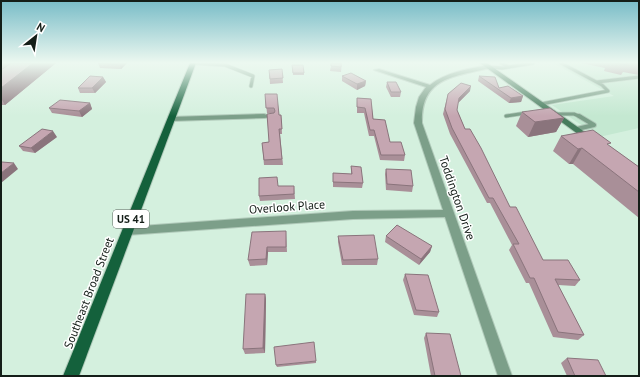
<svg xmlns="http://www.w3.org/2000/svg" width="640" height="377" viewBox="0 0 640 377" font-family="'PT Sans',sans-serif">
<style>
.built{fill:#c4e8d1}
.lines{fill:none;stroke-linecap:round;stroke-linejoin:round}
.service-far1-casing{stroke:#b1caba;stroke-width:4.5}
.service-casing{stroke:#b1caba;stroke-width:6}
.minor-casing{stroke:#b1caba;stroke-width:2}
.secondary-casing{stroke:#b1caba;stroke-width:2}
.primary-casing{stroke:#b1caba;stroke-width:2}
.service-far1{stroke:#7c9f89;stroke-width:3}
.service{stroke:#7c9f89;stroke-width:4}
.minor{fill:#7c9f89;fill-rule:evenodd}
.secondary{fill:#467b5c;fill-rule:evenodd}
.primary{fill:#14613c;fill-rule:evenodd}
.wall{fill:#a98f98}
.shaded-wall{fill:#8a747c}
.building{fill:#c5a6b1;stroke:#8a747c}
.labels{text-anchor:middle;stroke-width:3;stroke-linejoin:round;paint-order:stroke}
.shield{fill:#fff;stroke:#5a625d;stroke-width:1}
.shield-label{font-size:11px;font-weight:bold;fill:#141e18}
.street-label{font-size:12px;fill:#141e18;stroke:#fff}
</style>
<rect width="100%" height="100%" fill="#d4f0de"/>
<path class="built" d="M553 63H639V128L599 137 552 105 614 96Z"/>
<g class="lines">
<g class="service-far1-casing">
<path id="service-far1" d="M193 63 225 65 253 76 251 86
M501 63 509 67
M488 67 502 68 533 63
M597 82 639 77
M541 104 608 91 602 85 561 63
M556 114H574L581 117
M506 116 526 113
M230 117 273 116"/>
</g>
<g class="service-casing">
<path id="service" d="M171 119 264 116
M577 129 594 125 579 116"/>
</g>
<g class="minor-casing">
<path id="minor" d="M488 65 490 66V68C454 77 421 77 422 123L512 376H498L445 217 353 219 127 235 123 234 122 231 123 228 127 227 353 211 443 210 414 123 416 107 419 97 426 87 374 70 379 69 430 85C446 72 468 69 488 65Z"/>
</g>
<g class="secondary-casing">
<path id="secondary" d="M480 63H487L596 140 592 143 589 142Z"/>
</g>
<g class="primary-casing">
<path id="primary" d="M190 63H196L79 376H63Z"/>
</g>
<use href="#service-far1" class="service-far1"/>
<use href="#service" class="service"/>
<use href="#minor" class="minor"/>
<use href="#secondary" class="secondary"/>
<use href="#primary" class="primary"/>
</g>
<path class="wall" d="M1 63H56L5 105H1Z
M98 63H127L121 69 100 68Z
M342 63 341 72 330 71 331 66Z
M581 63H639V75L623 72 621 75 604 71 605 68Z
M292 65 304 73V75H293Z
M282 69 283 83 270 84 269 70Z
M342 76 366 81 365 86 357 90 342 81Z
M479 76 499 88 523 96 521 102 509 103 478 81Z
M103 77 106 82 95 93H80L78 88Z
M387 82 401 92 400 97H391L386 87Z
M470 91 458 103 457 110 465 129 510 207 543 260 580 280 575 286 558 285 584 335 578 340 553 337 529 283H526L509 250 512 245 490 203H487L450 134 443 114 448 94Z
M265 94 279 115H281L282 134H280L283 165H264L262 143 269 142 274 113H267Z
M357 98 371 99 373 119 390 142 405 155 404 161 380 160 374 136H369L364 113H357Z
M90 103 92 109 82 117 52 113 49 108Z
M522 112 564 118 556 132 528 137 516 126Z
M561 136 609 146 639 167V218L573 164H569L553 151Z
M57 137 35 153 23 151 19 146Z
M351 166 363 183 362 188 333 187V173L351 174Z
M386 169 413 186 412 192 386 190 385 174Z
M278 186H294L295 199 260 201 259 196Z
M286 231 287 252H268L267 265 250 266 248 260Z
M338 236 378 259 377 265H342L338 242Z
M386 236 432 246 430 252 419 265 385 242Z
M405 274 439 312 437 317 414 315 403 280Z
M265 294 266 299 265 353 245 354 243 349Z
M426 333 461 376H431L424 338Z
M567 358 606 376H567L561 363Z
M316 361V363L277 367 276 365Z"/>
<path class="shaded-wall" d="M33 63H56L5 105 1 98V88Z
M121 63H127L121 69 120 65Z
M103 77 106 82 95 93 92 88Z
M366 81 365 86 357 90V84Z
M471 86 470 91 458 103 459 98Z
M523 96 521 102 509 103 511 98Z
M90 103 92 109 82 117 79 111Z
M564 118 556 132 528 137 535 122Z
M53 131 57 137 35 153 31 148Z
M582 148 573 164H569L578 149Z
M14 163 18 169 1 183V173Z
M432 246 430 252 419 265 421 259Z
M267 247 268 252 267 265 266 259Z
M265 294 266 299 265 353 263 348Z"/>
<path class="building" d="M11 63H33L1 88V70Z
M98 63H121L120 65Z
M331 63H341V67L331 66Z
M615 63H627V65Z
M292 65H303L304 73H293Z
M282 69 283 78 270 79 269 70Z
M351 73 366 81 357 84 342 76Z
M90 76 103 77 92 88H78Z
M479 76 495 77 499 88 508 86 523 96 511 98Z
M387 82H396L401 92H391Z
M461 83 471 86 459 98 457 110 465 129H470L481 148 510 207H516L543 260H568L580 280 555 279 584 335 558 332 534 278H530L513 244H519L493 198H489L452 128 445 109 448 94Z
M265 94H277L279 115H281L282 129H279L282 159 264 160 262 143 269 142 267 114 274 113 275 111 274 108H266Z
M357 98 371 99 373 119 385 120 390 142H401L405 155H381L374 130H370L365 108 357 107Z
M60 100 90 103 79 111 49 108Z
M550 108 564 118 535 122 522 112Z
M42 129 53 131 31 148 19 146Z
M593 130 611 143 607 144 639 167V192L582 148 578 149 561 136Z
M2 162 14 163 1 173V163Z
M351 166 361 167 363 183 333 182V173L352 174Z
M386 169 411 170 413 186 387 184Z
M277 177 278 186H294V194L259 196V178Z
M397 225 432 246 421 259 386 236Z
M286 231V247H267L266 259 248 260 252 232Z
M374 235 378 259 343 260 338 236Z
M405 274 428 275 439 312 416 310Z
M246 294H265L263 348 243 349Z
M426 333 450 334 461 376H435Z
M314 342 316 361 276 365 274 347Z
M567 358 598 360 606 376H575Z"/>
<linearGradient id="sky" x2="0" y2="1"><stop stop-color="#78bcc7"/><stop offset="0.54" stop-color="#ecf8f0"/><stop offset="1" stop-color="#ecf8f0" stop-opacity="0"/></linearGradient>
<rect width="640" height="116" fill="url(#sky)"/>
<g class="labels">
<rect class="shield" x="113" y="210" width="36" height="18" rx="3"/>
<g class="shield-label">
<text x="131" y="223">US 41</text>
</g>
<g class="street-label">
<text transform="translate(457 198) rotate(71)" y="4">Toddington Drive</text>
<text transform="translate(287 207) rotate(-4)" y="4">Overlook Place</text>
<text transform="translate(89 293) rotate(-69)" y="4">Southeast Broad Street</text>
</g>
</g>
<rect width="640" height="377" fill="none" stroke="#141e18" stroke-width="4"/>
<g transform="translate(36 36) rotate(30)" stroke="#ffffff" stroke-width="3" paint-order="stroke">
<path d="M0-3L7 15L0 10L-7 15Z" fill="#141e18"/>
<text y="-6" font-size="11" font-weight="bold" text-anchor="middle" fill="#141e18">N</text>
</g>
</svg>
